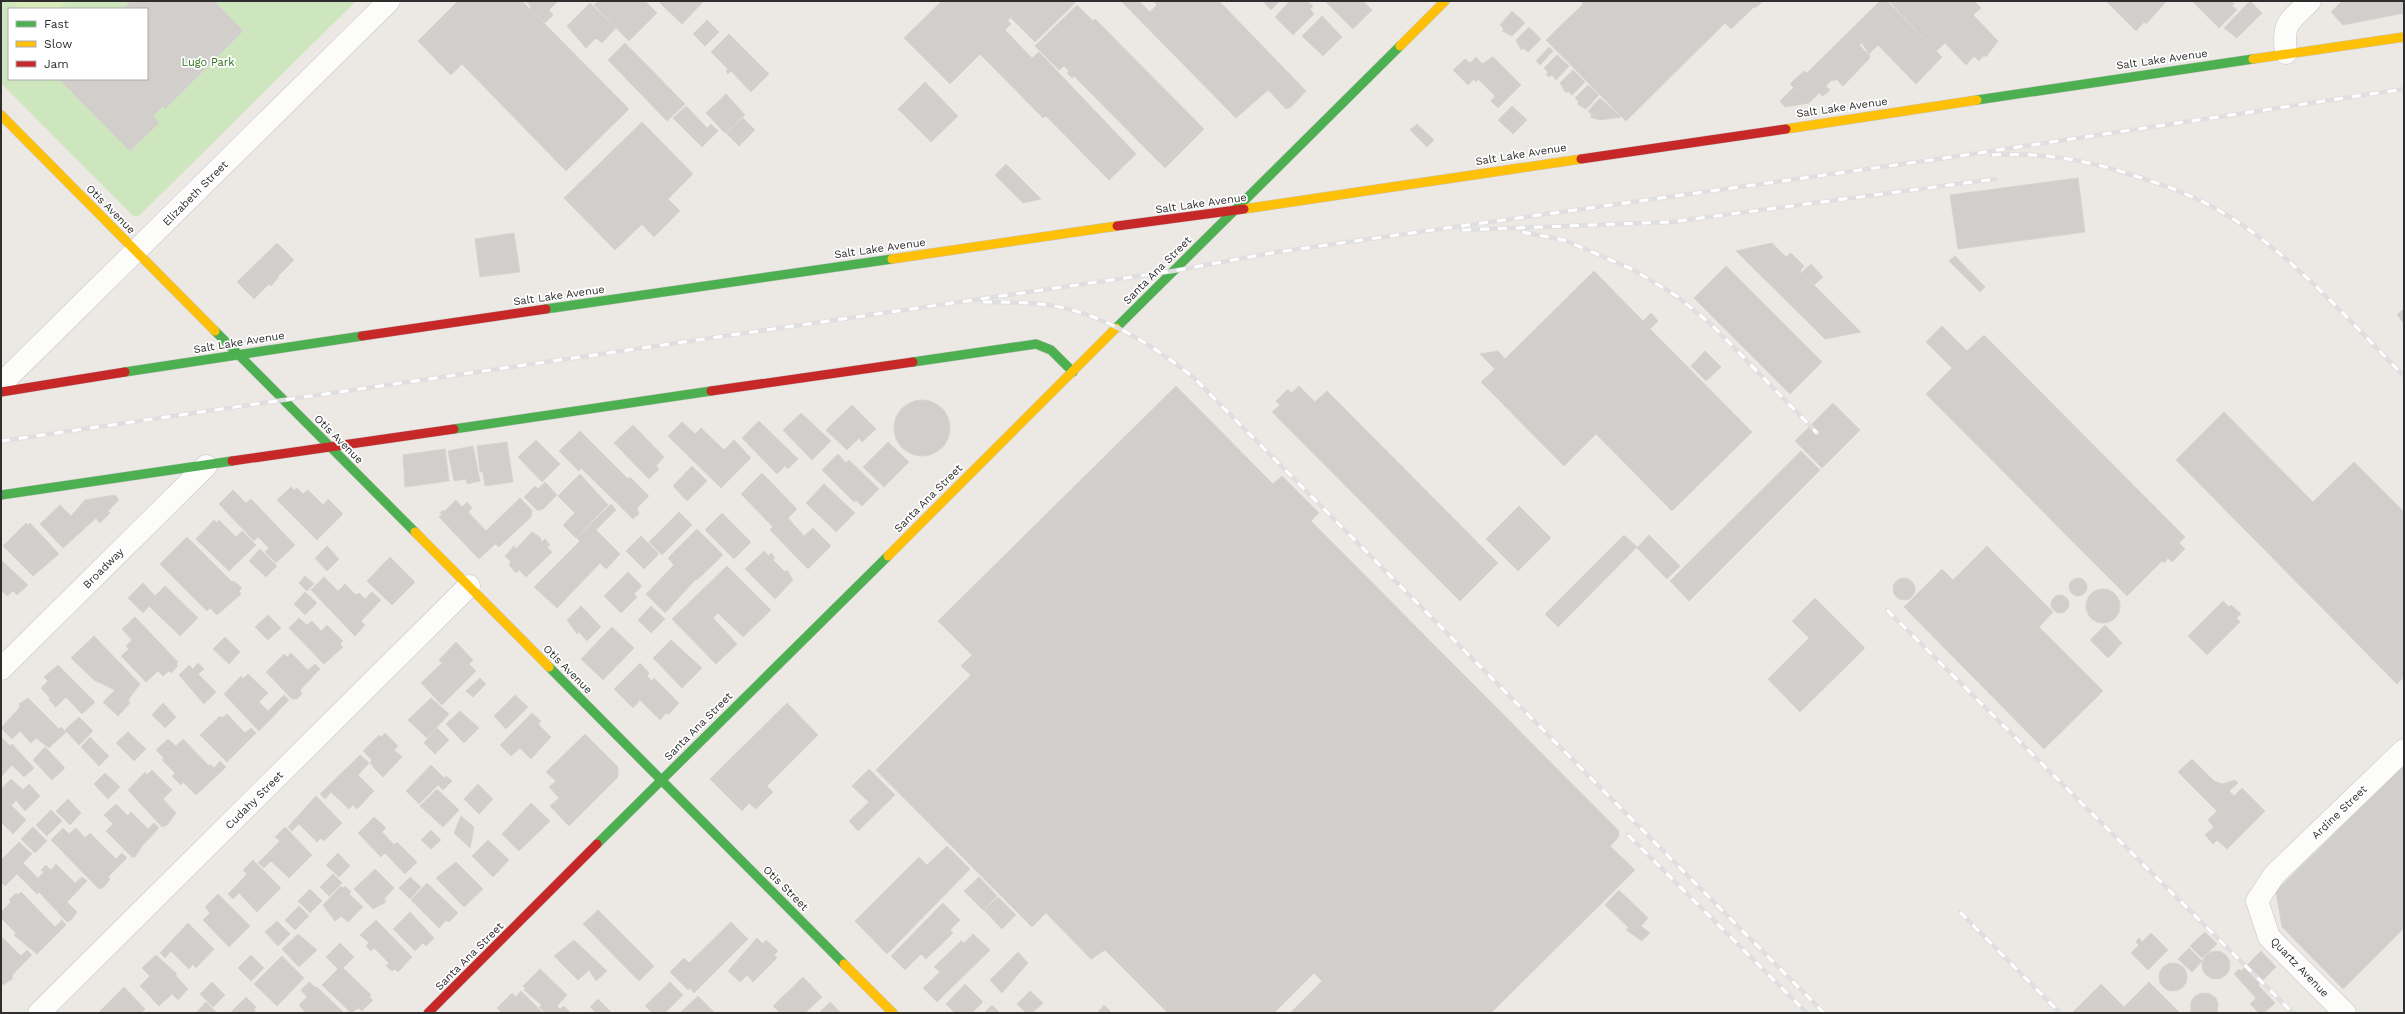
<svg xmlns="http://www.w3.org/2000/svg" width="2405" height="1014" viewBox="0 0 2405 1014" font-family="'Work Sans',sans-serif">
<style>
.green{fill:#cee6be;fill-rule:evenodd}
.pitch{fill:#d9eabb}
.building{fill:#d1cecb;stroke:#d7d4d0}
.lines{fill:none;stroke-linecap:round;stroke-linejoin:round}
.street-casing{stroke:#c5c4c5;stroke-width:23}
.fast-casing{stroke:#c5c4c5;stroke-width:10}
.slow-casing{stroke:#c5c4c5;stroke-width:10}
.jam-casing{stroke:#c5c4c5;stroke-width:10}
.street{stroke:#fcfcfb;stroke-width:22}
.fast{stroke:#4caf50;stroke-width:9}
.slow{stroke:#ffc107;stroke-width:9}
.jam{stroke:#c62828;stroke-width:9}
.rail-casing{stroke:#dfdfe1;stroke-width:4.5}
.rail{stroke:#fff;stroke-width:3;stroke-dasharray:9;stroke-linecap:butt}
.labels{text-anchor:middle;stroke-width:3.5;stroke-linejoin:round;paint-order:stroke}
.street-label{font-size:11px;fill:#2e2e2e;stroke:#fff}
.park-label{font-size:11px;fill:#2c6e1b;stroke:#fff}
</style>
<rect width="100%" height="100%" fill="#ece8e4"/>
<path class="green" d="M1 1H356L139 216H133L1 83ZM9 9H147V79H9Z"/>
<path class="pitch" d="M12 1H67L59 9H20Z"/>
<path class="building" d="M131 1H214L243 31 165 109 163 106 153 116 159 123 130 151 59 79H147V9H123Z
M458 1H522L524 3 451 75 418 41Z
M526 1H558L549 10 553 15 545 23 530 8 531 7Z
M598 1H645L657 13 629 41 594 5Z
M662 1H702L703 2 682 24 660 3Z
M942 1H988L1011 24 1005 30 1032 58 1039 52 1136 154 1109 180 1046 116 1043 118 980 54 950 84 904 38Z
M989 1H1027L1008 20Z
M1028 1H1072L1075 3 1035 42 1011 18Z
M1121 1H1139L1150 12 1157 5 1153 1H1219L1306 91 1291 107 1286 109 1268 90 1236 118Z
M1263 1H1280L1271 10Z
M1290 1H1307L1313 6 1310 9 1314 14 1293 35 1275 17Z
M1325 1H1363L1372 10 1353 29Z
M1763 1 1755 8 1754 7 1731 29 1725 23 1626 121 1546 40 1583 4 1581 1Z
M1880 1H1887L1942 57 1916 84 1878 45 1869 54 1862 43 1859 45 1870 56 1869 59 1843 86 1836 79 1834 81 1832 80 1826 86 1830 90 1823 96 1819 93 1809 103 1785 107 1780 101 1793 88 1798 92 1790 84 1804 71 1807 73Z
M1889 1H1974L1981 8 1973 15 1998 41 1986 57 1984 55 1979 61 1974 56 1966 65 1945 43 1936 51Z
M2106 1H2163L2165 3 2146 24 2144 22 2136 31Z
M2192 1H2232L2234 4 2232 6 2237 10 2219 28Z
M2250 1 2262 13 2237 38 2224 28Z
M2342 1H2404V13L2343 25 2331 12Z
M524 3 629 109 566 171 462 64Z
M590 3 616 28 602 43 596 38 586 48 567 26Z
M1077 5 1093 21 1095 19 1204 129 1165 168 1074 76 1072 78 1067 73 1069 71 1064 66 1059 70 1035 46Z
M1512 11 1525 23 1512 36 1502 31 1504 29 1500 25Z
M1322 16 1342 37 1323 56 1302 36Z
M707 20 719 32 705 46 693 34Z
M1529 27 1541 39 1528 52 1523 48 1521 50 1516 40Z
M729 34 769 74 751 92 731 71 728 74 726 71 728 69 711 52Z
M625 43 685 104 667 121 608 60Z
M1549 47 1553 51 1540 65 1536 61Z
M1557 55 1569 66 1556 80 1552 75 1549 77 1546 74 1548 72 1544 68Z
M1476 57 1482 64 1493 57 1521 85 1498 108 1491 101 1495 96 1478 79 1476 82 1474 79 1468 85 1453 70 1465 59 1470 63Z
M1573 70 1585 82 1572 95 1568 91 1566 93 1560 83Z
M925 82 958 116 931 142 898 109Z
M1588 85 1599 95 1586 109 1577 104 1579 102 1575 98Z
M726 94 745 115 725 133 706 113Z
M1600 98 1621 117 1600 120 1590 117 1592 115 1588 111Z
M686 106 707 128 711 124 718 131 702 147 673 118Z
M1512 106 1527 120 1513 134 1498 120Z
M743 118 755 130 739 146 726 133Z
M642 122 693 174 668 199 680 211 654 237 642 224 615 250 564 198Z
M1417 124 1434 140 1427 147 1410 130Z
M1006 164 1041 199 1023 203 995 175Z
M2078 178 2085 232 1958 249 1950 195Z
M514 233 520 272 480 277 475 239Z
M277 243 294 260 278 276 279 277 271 286 269 284 254 299 237 282Z
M1772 243 1861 332 1825 339 1736 251Z
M1791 253 1804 266 1800 271 1786 257Z
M1955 256 1985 287 1980 292 1949 261Z
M1811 264 1823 277 1814 285 1801 273Z
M1726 266 1822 362 1790 394 1694 298Z
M1594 271 1643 321 1651 313 1658 321 1650 329 1752 432 1672 511 1596 434 1564 466 1481 382 1495 369 1480 354 1498 351 1505 359Z
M2404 308V323L2397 315Z
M1942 326 1967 351 1984 335 2185 537 2179 543 2185 549 2172 562 2168 558 2164 563 2162 561 2127 596 1926 394 1952 368 1926 342Z
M1705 351 1721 367 1706 381 1691 366Z
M1176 386 1273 484 1282 476 1319 513 1311 521 1619 831 1618 838 1610 846 1635 870 1491 1013H1290L1322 981 1314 973 1274 1013H1168L1105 950 1091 959 1046 913 1032 927 876 770 971 675 961 666 972 655 938 621Z
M1299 386 1315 402 1327 391 1498 563 1460 601 1272 412 1280 405 1276 401 1288 389 1291 393Z
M894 428a28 28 0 1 1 56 0a28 28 0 1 1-56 0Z
M1833 403 1860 430 1822 468 1795 441Z
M852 405 876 429 862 442 859 438 847 450 826 430Z
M2224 412 2313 502 2354 462 2404 512V677L2397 684 2176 460Z
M801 413 831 441 812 460 783 430Z
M759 421 798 459 788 469 785 466 777 474 742 438Z
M682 422 695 434 701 428 724 450 734 440 751 458 721 488 668 436Z
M633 425 664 457 656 466 659 469 649 479 614 443Z
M580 431 628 479 630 477 649 496 637 508 639 514 633 519 581 468 579 471 559 451Z
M536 440 560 464 542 482 518 457Z
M507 442 513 482 485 486 483 472H480L477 446Z
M888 442 909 462 884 487 863 467Z
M473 446 480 481 467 484 466 479 454 481 448 451Z
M445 449 449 481 405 487 403 455Z
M1801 451 1820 470 1689 601 1670 581Z
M838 454 846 463 849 460 879 489 862 506 856 500 854 502 822 470Z
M692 466 707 481 687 501 673 486Z
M762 473 797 509 788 518 804 536 813 528 831 546 808 569 770 530 773 527 741 494Z
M580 474 608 505 576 538 563 525 575 513 558 496Z
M545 482 557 495 542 510 541 509 538 511 524 497 535 486 538 489Z
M824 484 855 513 836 532 806 503Z
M291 487 294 490 297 488 303 494 308 490 323 505 328 499 343 514 317 540 277 500Z
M233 490 246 503 251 499 295 545 276 563 265 552 269 548 258 537 254 541 219 504Z
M115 495 119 500 108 511 110 513 100 523 96 518 63 548 40 524 60 505 71 516 85 500Z
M520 498 532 510 531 517 499 547 495 544 479 559 439 517 442 514 440 513 443 510 444 512 456 500 462 507 467 502 472 508 468 512 486 531Z
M611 504 616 510 596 530 620 554 606 569 600 563 557 608 534 587 580 541 577 538Z
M1519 506 1551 538 1518 571 1486 539Z
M679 512 692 525 662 555 649 542Z
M722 513 751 542 734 559 705 530Z
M214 520 217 523 219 520 236 537 242 531 256 545 229 571 196 539Z
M26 523 28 525 30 523 59 554 33 576 3 546Z
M697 529 723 555 697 580 696 579 665 613 646 594 674 565 668 558Z
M532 532 540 537 542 542 545 539 550 545 547 547 552 552 526 577 519 570 516 573 509 565 511 562 505 556 514 546 516 549Z
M1624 535 1637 547 1558 627 1545 614Z
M1649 535 1680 566 1667 579 1637 548Z
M641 536 659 554 644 569 626 551Z
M187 537 232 582 234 581 242 588 239 591 241 594 217 615 210 608 207 611 160 564Z
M327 546 339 559 327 571 315 558Z
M1987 546 2053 612 2039 627 2103 691 2044 749 1904 607 1942 569 1953 580Z
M260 549 277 566 266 577 249 561Z
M764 551 769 556 771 553 775 558 773 560 785 572 787 570 793 580 775 599 745 569Z
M390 557 415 582 392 605 367 581Z
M1 560 28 585 17 595 13 591 7 596 1 590Z
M727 566 771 610 743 637 718 613 713 618 737 644 716 664 672 619Z
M628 572 642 586 634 594 637 597 621 613 604 596Z
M305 576 314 584 307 591 299 583Z
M324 577 338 591 345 584 356 595 359 593 365 599 372 592 381 600 361 621 365 625 355 636 311 590Z
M2069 587a9 9 0 1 1 18 0a9 9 0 1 1-18 0Z
M1893 589a11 11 0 1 1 22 0a11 11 0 1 1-22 0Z
M143 583 155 596 165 586 198 618 180 636 149 606 143 613 128 598Z
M2086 606a17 17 0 1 1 34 0a17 17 0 1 1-34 0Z
M305 592 317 603 305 615 294 604Z
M2051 604a9 9 0 1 1 18 0a9 9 0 1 1-18 0Z
M1815 598 1865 648 1800 712 1768 679 1809 638 1792 621Z
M2223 601 2229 607 2231 605 2241 614 2236 618 2240 622 2207 655 2188 636Z
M581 606 601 627 587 641 579 632 577 634 567 620Z
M651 606 665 619 651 633 638 620Z
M268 615 281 628 268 640 255 627Z
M135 617 178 662 176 664 178 666 171 673 169 671 163 676 158 671 146 682 121 656 129 649 126 646 132 640 122 629Z
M299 618 307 625 312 621 321 631 327 625 343 641 340 644 343 647 324 664 289 628Z
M2105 625 2122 643 2108 658 2090 640Z
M612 627 634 648 603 680 581 659Z
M94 636 140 684 128 700 130 703 118 716 103 702 115 690 94 680 71 658Z
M225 637 240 652 229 664 213 649Z
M671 640 702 668 682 688 653 658Z
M456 642 473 660 469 664 476 671 442 705 421 683 442 663 439 660Z
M291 653 308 670 315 664 320 669 300 690 302 694 297 699H292L266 672 284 654 287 657Z
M198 663 204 669 198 674 216 692 204 704 179 675 189 665 193 669Z
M640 663 649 673 647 676 652 681 654 678 679 703 668 715 666 713 660 720 640 700 633 708 614 689Z
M58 665 95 702 82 714 66 697 55 708V706L49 700 50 698 41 688 48 681 44 677Z
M248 674 268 693 259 702 268 711 284 695 289 700 259 731 224 694 241 676 243 679Z
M480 678 486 684 473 697 466 691Z
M515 695 528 707 506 729 494 716Z
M28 698 59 729 61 727 66 732 49 748 36 738 31 743 20 731 12 739 1 728 20 707 19 704Z
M431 698 449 714 427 738 408 720Z
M163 703 176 717 165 728 152 715Z
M787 703 818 735 767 786 773 792 756 809 749 803 742 811 710 779Z
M460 711 479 728 464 743 446 724Z
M532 713 541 721 538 724 551 737 531 759 520 748 511 756 500 745Z
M227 714 245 733 251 728 256 733 227 762 200 735 220 716 222 718Z
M79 717 93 731 79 745 65 730Z
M437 728 449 740 435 754 424 743Z
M128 732 146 749 134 761 116 743Z
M385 733 398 746 394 750 402 757 383 777 374 768 370 762 372 760 363 751 379 735 381 737Z
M585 734 618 767V777L569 826 550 806 559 798 549 787 556 781 546 772Z
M1 737 10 746 12 744 34 768 24 777 12 765 1 777Z
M90 737 109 756 99 766 81 747Z
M168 739 176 746 183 739 209 766 210 764 214 768 220 761 226 767 196 795 183 782 181 785 172 776 175 773 162 760 164 758 156 750Z
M45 747 65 768 52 780 33 760Z
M360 755 369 763 358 775 374 791 357 809 353 805 349 809 331 792 325 799 320 794Z
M2192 759 2214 781 2222 784 2235 780 2238 783 2229 791 2234 796 2242 788 2265 811 2227 849 2217 840 2213 844 2205 835 2214 827 2208 820 2217 811 2178 772Z
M431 765 444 778 446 776 452 781 443 790 438 785 419 804 406 791Z
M2404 765V928L2343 989 2282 927 2276 891Z
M869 769 895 795 858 831 849 821 869 802 852 786Z
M152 770 172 790 163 799 176 813 167 825 162 827 128 790 145 772 147 775Z
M105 773 120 787 108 799 94 784Z
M11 779 23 790 29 784 40 796 25 811 16 800 12 805 1 794V789Z
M478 784 493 799 479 814 464 799Z
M437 789 459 810 443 827 420 806Z
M1 795 26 820 13 834 1 822Z
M316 796 342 823 324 841 321 838 317 842 299 824 292 831 288 827Z
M68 799 81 813 70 825 56 811Z
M531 803 550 821 519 851 502 834Z
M116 804 128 816 131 812 148 829 154 823 159 828 142 846 135 857H132L106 831 113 824 104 815Z
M51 810 62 821 47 836 36 825Z
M461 816 474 827 470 848 454 833Z
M374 817 386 828 382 832 394 845 397 842 417 862 405 874 385 853 381 857 358 833Z
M33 827 47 841 35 853 21 839Z
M285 827 312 855 289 878 271 861 264 868 258 863 280 841 275 837Z
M63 828 69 834 76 828 85 838 90 833 116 859 122 853 127 858 108 877 110 879 104 887 99 889 51 840Z
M431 830 441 840 431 849 421 840Z
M488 840 509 860 493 877 472 856Z
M19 842 32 854 23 863 38 878 44 872 41 870 46 865 51 870 56 864 75 883 82 877 87 881 67 902 77 912 71 920 67 922 39 892 37 894 17 874 5 886 1 882V860Z
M947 846 970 869 887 954 855 921 919 857 927 865Z
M338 853 350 866 339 877 326 865Z
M253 860 281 888 257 912 239 893 233 899 228 894 247 874 243 870Z
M456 862 483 889 464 907 436 878Z
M375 869 394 888 384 899 386 902 373 909 354 889Z
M333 874 342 883 329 896 320 887Z
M410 877 421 887 410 899 399 888Z
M979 877 997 896 983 910 964 891Z
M427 883 458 913 449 922 446 920 439 928 411 900Z
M341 886 343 888 345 886 351 892 349 894 363 907 348 922 341 916 335 921 323 905Z
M310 889 322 901 310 913 298 901Z
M1619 890 1648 918 1641 926 1650 933 1642 941 1626 930 1629 928 1605 905Z
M21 892 55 927 62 920 66 925 37 954 14 935 16 933 1 918V912L11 902 9 900 16 893 18 895Z
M218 894 250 926 229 947 203 920 210 913 205 907Z
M998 897 1016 915 1002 929 984 910Z
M943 903 960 920 950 930 953 933 926 959 921 954 905 970 891 956Z
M299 906 309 916 295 930 285 920Z
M598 910 654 966 639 981 583 924Z
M410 912 434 938 426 946 423 943 415 951 393 929Z
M376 920 412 957 398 972 395 969 392 971 386 966 389 963 374 948 371 951 366 946 369 943 360 935Z
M277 921 290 934 278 946 265 932Z
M731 922 748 939 694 993 690 988 688 990 670 972 684 958 689 963Z
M188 923 214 949 196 968 193 964 189 969 171 951 165 958 160 953Z
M2205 932 2217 944 2202 958 2190 946Z
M2151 933 2168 950 2148 970 2131 953 2139 945 2136 942 2139 938 2142 942Z
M298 934 317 950 299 967 282 949Z
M973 934 990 950 937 1002 923 988 940 972 934 967 961 941 964 943Z
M3 938 21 956 27 950 32 955 13 974 12 979 3 985 1 983V940Z
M757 938 763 944 766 940 778 951 774 955 777 958 753 982 747 975 740 982 728 971Z
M574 940 607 971 596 981 589 970 578 980 554 956Z
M340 943 354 957 343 968 371 995 369 997 373 1000 362 1011 358 1008 351 1013 322 985 338 969 326 957Z
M2189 948 2202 961 2192 972 2178 959Z
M2261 951 2276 967 2258 985 2275 1003 2264 1013H2259L2250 1004 2256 998 2234 974 2239 969 2241 971Z
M2202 965a14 14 0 1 1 28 0a14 14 0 1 1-28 0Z
M1018 952 1028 963 1002 993 990 980Z
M156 955 177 974 175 975 188 989 178 1000 172 994 159 1006 140 986 150 976 142 968Z
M251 955 264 968 251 981 238 968Z
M282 956 304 978 277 1006 254 984Z
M2159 977a14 14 0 1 1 28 0a14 14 0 1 1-28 0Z
M540 969 567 995 557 1006 560 1009 564 1006 571 1013H545L539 1007 542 1005 524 990 526 989 523 986Z
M803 977 822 997 805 1013H780L773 1006Z
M212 982 225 995 213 1007 200 994Z
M309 982 316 988 317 987 344 1013H306L299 1005 307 997 301 990Z
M670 982 683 995 665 1013H653L645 1006Z
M2149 982 2180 1013 2073 1012 2101 984 2124 1007Z
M965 984 983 1002 972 1013H955L946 1004Z
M124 987 145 1009 141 1013H102L100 1011Z
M521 991 543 1013H502L497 1008 512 993 516 997Z
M1030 991 1043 1003 1032 1013H1026L1017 1004Z
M2202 993 2210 994 2216 998 2218 1005 2217 1013H2191V1002L2195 996Z
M698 996 715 1013H680Z
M246 997 256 1007 254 1010 257 1013H230Z
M598 999 612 1013H596L590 1007Z
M206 1002 217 1013H196Z
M830 1002 841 1013H819Z
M992 1005 1000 1013H984Z
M1104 1005 1110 1011 1109 1013H1097Z"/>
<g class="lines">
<g class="street-casing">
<path id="street" d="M2286 53C2282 22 2289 22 2310 1
M1 384 389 1
M1 669 206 466
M39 1013 469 586
M2345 1013 2269 937 2257 901 2274 875 2404 750"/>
</g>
<g class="fast-casing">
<path id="fast" d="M1977 100 2253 59
M546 309 892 259
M1116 328 1400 46
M215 331 415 532
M913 362 1036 344 1051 350 1073 372
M125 372 362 336
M454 429 711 391
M1 495 232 461
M549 667 844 964
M597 844 888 556"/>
</g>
<g class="slow-casing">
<path id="slow" d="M1400 46 1445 1
M2253 59 2404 37
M1 115 215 331
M1786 129 1977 100
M1244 209 1581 159
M892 259 1117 226
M415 532 549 667
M888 556 1116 328
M844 964 893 1013"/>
</g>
<g class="jam-casing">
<path id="jam" d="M1581 159 1786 129
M1117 226 1244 209
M362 336 546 309
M711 391 913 362
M1 392 125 372
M232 461 454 429
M428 1013 597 844"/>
</g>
<use href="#street" class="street"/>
<use href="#fast" class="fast"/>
<use href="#slow" class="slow"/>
<use href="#jam" class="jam"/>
<g class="rail-casing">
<path id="rail" d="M1992 155C2039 152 2088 160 2132 175 2158 183 2184 192 2209 205 2285 245 2344 316 2404 376
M1462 230 1671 222 1995 179
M1522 232 1564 240 1632 269 1678 297 1713 326 1817 433
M983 302C1005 302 1026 302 1048 305 1102 313 1152 344 1194 378L1824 1013
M1 441 1173 271 1277 252 1945 158 2404 89
M1887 610 2293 1013
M1628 835 1807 1013
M1960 912 2060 1013"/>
</g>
<use href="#rail" class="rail"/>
</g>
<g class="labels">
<g class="street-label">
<text transform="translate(2162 59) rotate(-8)" y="4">Salt Lake Avenue</text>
<text transform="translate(1842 107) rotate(-8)" y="4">Salt Lake Avenue</text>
<text transform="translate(1521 154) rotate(-9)" y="4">Salt Lake Avenue</text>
<text transform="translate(195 193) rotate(-45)" y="4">Elizabeth Street</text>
<text transform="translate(1201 203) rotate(-8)" y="4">Salt Lake Avenue</text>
<text transform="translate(111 209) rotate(45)" y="4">Otis Avenue</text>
<text transform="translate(880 248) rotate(-8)" y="4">Salt Lake Avenue</text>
<text transform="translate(1157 270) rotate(-45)" y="4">Santa Ana Street</text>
<text transform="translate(559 295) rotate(-8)" y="4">Salt Lake Avenue</text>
<text transform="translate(239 342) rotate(-9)" y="4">Salt Lake Avenue</text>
<text transform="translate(339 439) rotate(45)" y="4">Otis Avenue</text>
<text transform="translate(928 498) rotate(-45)" y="4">Santa Ana Street</text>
<text transform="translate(103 568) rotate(-45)" y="4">Broadway</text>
<text transform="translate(568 669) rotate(45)" y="4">Otis Avenue</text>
<text transform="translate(698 726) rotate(-45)" y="4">Santa Ana Street</text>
<text transform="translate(254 800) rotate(-45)" y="4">Cudahy Street</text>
<text transform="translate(2339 812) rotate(-44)" y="4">Ardine Street</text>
<text transform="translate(786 888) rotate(45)" y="4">Otis Street</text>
<text transform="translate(469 956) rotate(-45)" y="4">Santa Ana Street</text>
<text transform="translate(2300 967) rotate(46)" y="4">Quartz Avenue</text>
</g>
<g class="park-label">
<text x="208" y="66">Lugo Park</text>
</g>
</g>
<rect width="2405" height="1014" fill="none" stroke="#2e2e2e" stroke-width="4"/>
<rect x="8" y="8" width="140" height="72" fill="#ffffff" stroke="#ababab"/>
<rect x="16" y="21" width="20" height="6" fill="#4caf50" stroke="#ababab"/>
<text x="44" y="28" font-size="12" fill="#2e2e2e">Fast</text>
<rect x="16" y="41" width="20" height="6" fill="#ffc107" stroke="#ababab"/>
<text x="44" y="48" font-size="12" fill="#2e2e2e">Slow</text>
<rect x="16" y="61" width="20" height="6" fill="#c62828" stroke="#ababab"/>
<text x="44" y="68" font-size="12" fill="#2e2e2e">Jam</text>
</svg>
